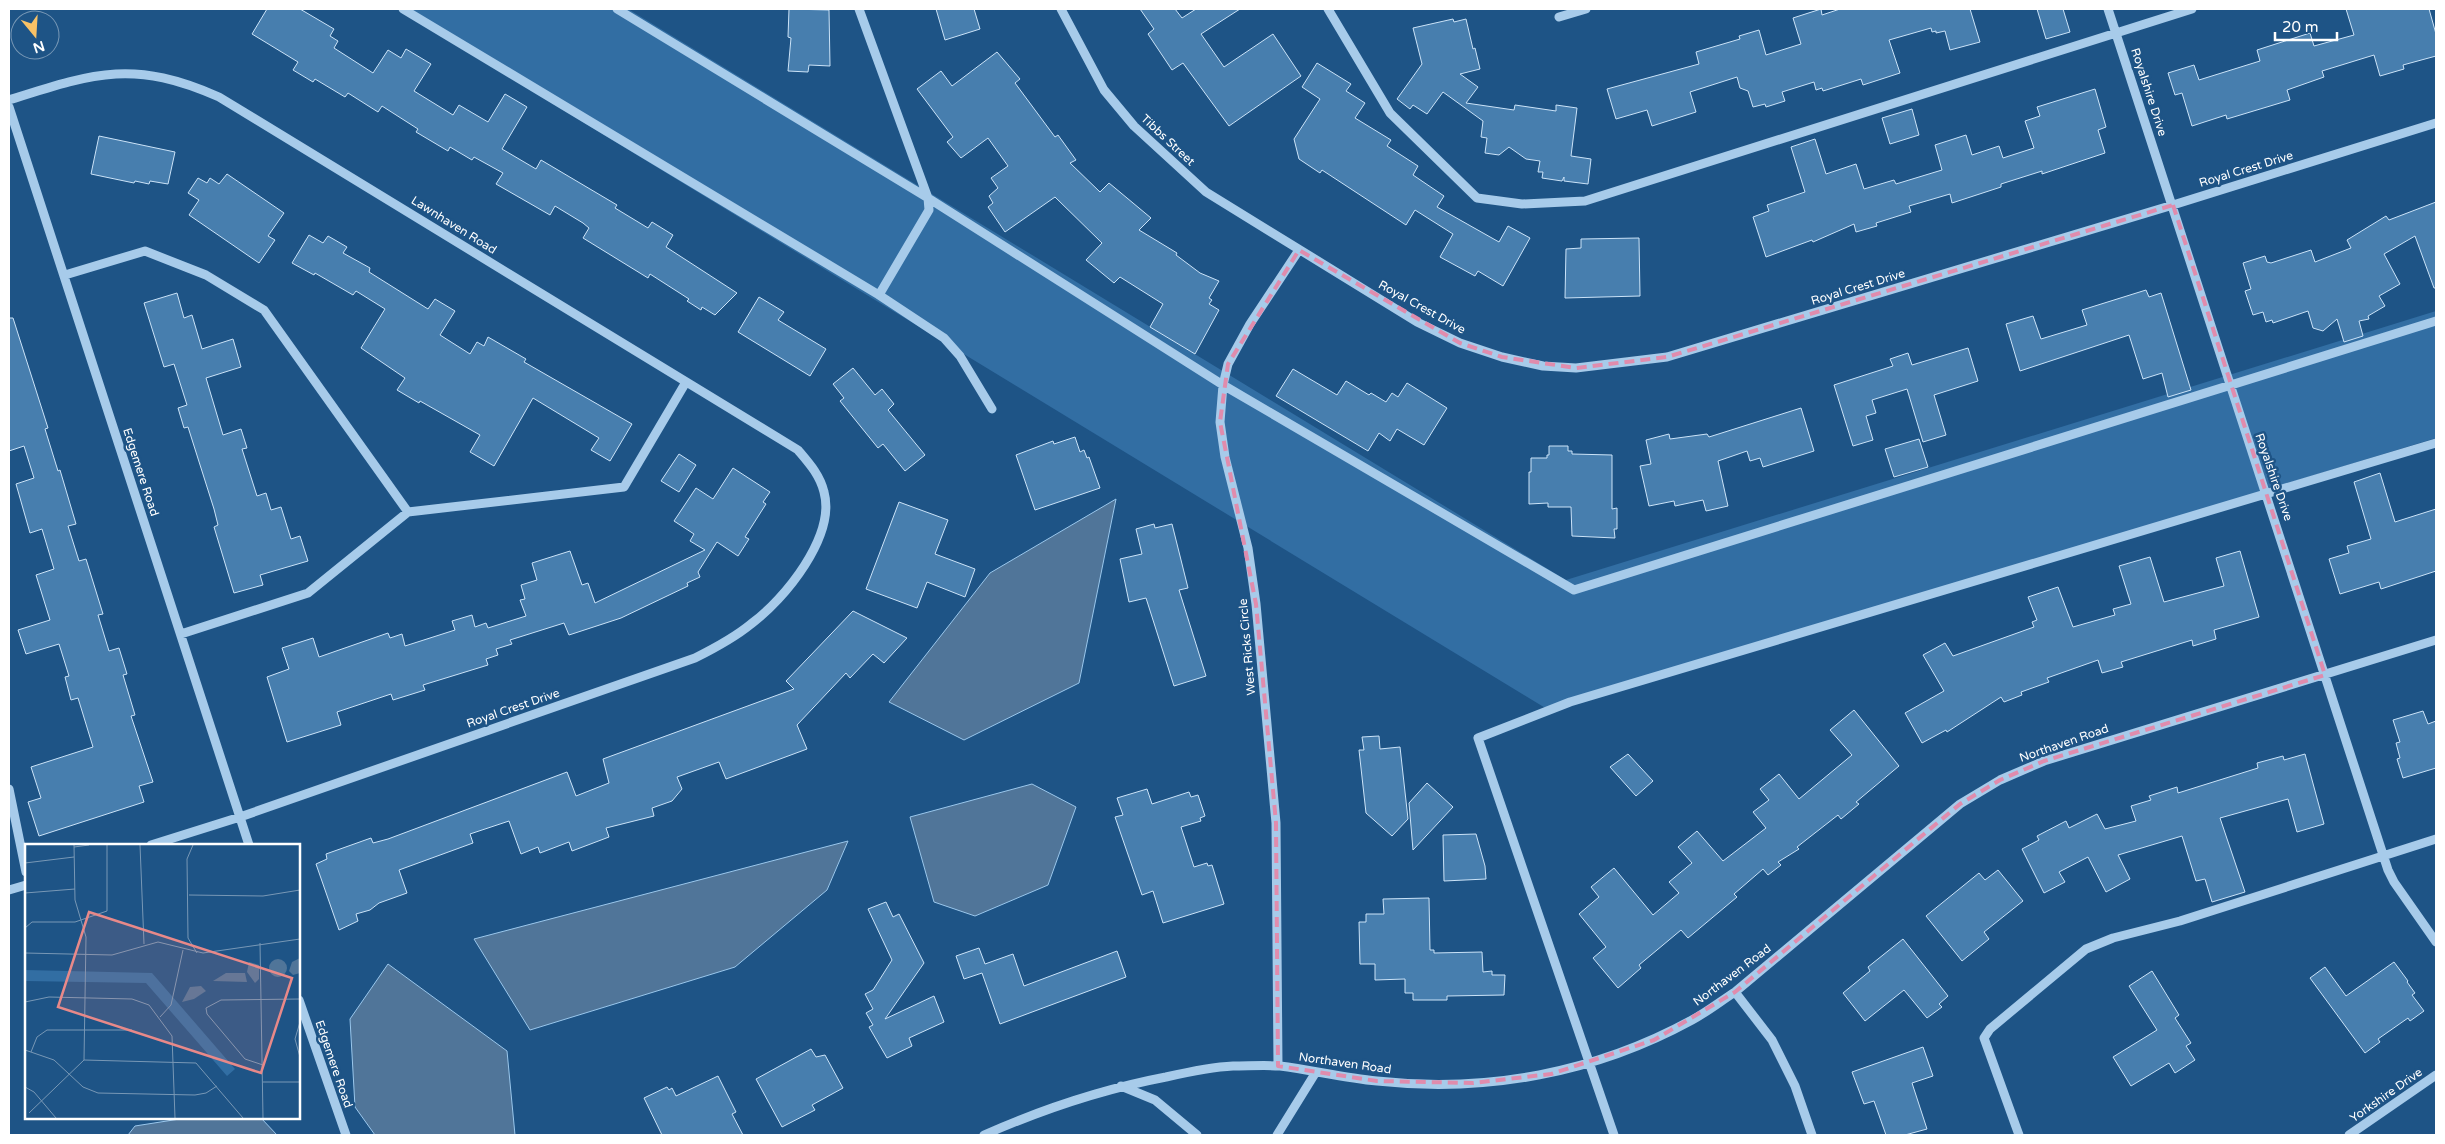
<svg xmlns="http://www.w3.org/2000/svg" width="2445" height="1144" viewBox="0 0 2445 1144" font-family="'Varela Round',sans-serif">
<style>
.green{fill:#326ea3}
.water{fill:#507599;stroke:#9ac7ec}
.building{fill:#477eae;stroke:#cbe3f8}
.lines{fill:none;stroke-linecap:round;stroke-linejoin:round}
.minor{stroke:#a7cbea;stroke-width:9}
.marked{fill:none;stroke:#e08cad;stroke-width:4;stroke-dasharray:10 6;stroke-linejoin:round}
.labels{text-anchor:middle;stroke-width:5;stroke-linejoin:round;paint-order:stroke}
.street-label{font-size:12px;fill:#fff;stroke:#1e5486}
.inset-road{fill:none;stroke:#7898b6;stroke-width:1}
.view{fill:#e88989;fill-opacity:0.15;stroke:#e88989;stroke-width:2.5}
.inset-edge{fill:none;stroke:#fff;stroke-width:2.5}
</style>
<rect width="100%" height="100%" fill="#1e5486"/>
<path class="green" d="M397 9H628L1566 580 2436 311V438L1547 709Z"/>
<path class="water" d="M1116 499 1079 683 964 740 889 702 990 573Z
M1032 784 1076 807 1048 885 975 916 934 902 910 817Z
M848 841 827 890 735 967 530 1030 474 939Z
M388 964 507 1051 515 1135H375L355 1107 350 1019Z
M186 1118H261L277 1135H128L135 1126Z"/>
<path class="building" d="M267 9H300L334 29 330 36 338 41 334 48 373 73 388 50 401 58 406 49 431 64 414 91 453 115 459 105 488 122 505 94 527 107 502 149 536 169 541 160 617 205 615 208 648 228 652 222 673 235 666 247 737 293 715 315 702 307 701 310 687 301 689 299 650 274 648 278 583 238 589 228 583 223 555 206 550 215 496 184 503 173 474 157 472 160 450 147 448 151 416 132 418 129 382 106 378 112 348 93 345 97 315 79 313 82 293 70 298 62 252 34Z
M789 9 829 10 830 66 809 65 808 72 788 71 791 38 788 37Z
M936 9H974L980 29 945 40Z
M1140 9H1175L1182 18 1196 9H1240L1201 34 1224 67 1273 34 1301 76 1229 126 1183 63 1172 70 1148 34 1154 29Z
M1821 9 1822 15 1840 9H1970L1980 42 1950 50 1945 31 1936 33V31L1932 32 1931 28 1889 40 1900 73 1863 85 1861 79 1823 91 1822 88 1816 90 1814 82 1782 92 1785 101 1766 107 1765 104 1753 107 1748 91 1740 88 1737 77 1690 92 1696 112 1652 126 1647 110 1616 119 1607 89 1699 64 1696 52 1740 39 1739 36 1759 30 1766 55 1801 44 1793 18Z
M2037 9H2063L2070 32 2046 39Z
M2346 9H2429L2436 34V56L2403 65 2404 69 2380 76 2374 55 2322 71 2324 77 2287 90 2290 100 2227 119 2226 115 2192 126 2182 93 2175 95 2168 73 2194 65 2199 80 2260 61 2257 50 2310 33 2314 46 2354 35Z
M1453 19 1454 22 1466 19 1473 49 1475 48 1480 69 1460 74 1478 87 1466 103 1514 110 1515 105 1556 111V105L1577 108 1571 156 1591 159 1588 184 1564 181V177L1562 181 1542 178 1543 172H1538L1540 161 1526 159 1509 147 1499 155 1485 153 1487 138 1481 137 1483 121 1443 92 1427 114 1413 105 1410 109 1397 99 1422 64 1413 28Z
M997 52 1020 79 1015 83 1055 137 1058 135 1076 160 1070 163 1100 192 1109 183 1151 218 1139 230 1177 253 1176 255 1200 273 1219 281 1209 298 1212 300 1209 304 1219 310 1195 354 1150 327 1163 304 1120 277 1114 283 1086 260 1102 243 1055 197 1005 232 988 207 993 203 989 196 998 188 991 178 1008 166 988 138 961 158 947 142 953 137 917 89 941 71 952 86Z
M1317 63 1351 84 1346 91 1365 103 1355 118 1391 140 1387 146 1418 166 1413 175 1444 196 1437 207 1499 242 1508 226 1530 238 1503 286 1478 271 1475 276 1440 257 1453 234 1415 210 1406 225 1322 170 1320 173 1299 159 1294 139 1320 99 1302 87Z
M2095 89 2106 127 2098 130 2105 153 2042 174V171L2001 184V187L1952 203 1950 194 1909 206 1911 212 1876 223 1877 226 1856 232 1854 224 1813 242 1812 240 1766 257 1753 217 1769 211 1767 205 1805 192 1791 147 1815 139 1826 174 1856 164 1864 189 1894 180 1896 184 1942 170 1935 145 1966 135 1972 155 1999 146 2003 158 2034 148 2025 121 2040 116 2037 107Z
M1912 109 1919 135 1890 144 1882 118Z
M99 136 175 152 168 184 150 181 149 184 135 181 134 183 91 174Z
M227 174 284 213 268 236 275 240 259 263 189 215 199 200 188 193 198 178 207 183 210 178 219 184Z
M2436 202V288H2434L2415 236 2384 254 2400 284 2379 296 2385 306 2368 316 2369 319 2359 321 2363 336 2344 342 2337 319 2323 331 2313 328 2308 311 2273 323 2272 320 2266 322 2263 312 2253 315 2245 291 2251 289 2243 263 2265 256 2267 262 2271 263 2311 250 2315 262 2351 248 2347 240 2386 216 2389 220Z
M309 235 323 243 328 236 347 247 343 253 370 268 369 272 428 309 435 299 455 311 440 335 470 354 477 342 484 346 488 337 526 359 524 362 632 424 610 461 591 450 599 438 533 398 494 466 470 452 480 435 420 401 419 403 397 390 405 378 361 348 385 309 356 291 353 295 315 273 314 275 292 263Z
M1639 238 1640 296 1565 298 1566 249 1581 248V239Z
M2146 290 2149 297 2161 293 2191 390 2168 397 2162 373 2143 379 2129 335 2020 371 2006 324 2033 316 2041 339 2087 325 2082 310Z
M177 293 184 318 192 315 202 349 233 339 241 367 206 378 223 435 241 429 247 448 242 449 257 496 266 493 271 510 281 507 291 539 300 536 308 561 260 575 263 585 234 593 214 527 218 525 214 509 188 427 184 428 178 408 187 405 174 364 164 367 144 303Z
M759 297 784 312 778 320 826 349 810 376 738 332Z
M9 318H13L48 428 45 429 58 471 60 470 76 524 68 526 79 561 86 559 103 614 98 615 109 651 119 648 127 674 123 675 135 715 131 716 153 782 139 786 144 802 39 836 28 802 41 798 31 767 93 747 78 698 71 700 65 677 69 676 59 644 26 654 18 630 50 620 36 575 54 569 42 529 30 533 16 484 34 478 24 446 9 451Z
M1968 348 1978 381 1934 395 1946 435 1923 442 1907 389 1872 400 1876 413 1866 416 1873 440 1853 446 1834 385 1893 366 1890 359 1908 353 1912 365Z
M853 368 875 395 882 389 894 404 888 410 925 455 905 471 883 444 878 448 840 401 844 398 833 384Z
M1293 369 1337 395 1346 381 1369 395 1371 393 1386 402 1392 393 1398 397 1407 383 1447 408 1424 445 1397 429 1390 441 1379 433 1368 451 1276 396Z
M1801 408 1814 451 1763 467 1760 458 1750 461 1747 451 1718 461 1728 506 1706 511 1703 500 1675 506 1674 501 1649 506 1640 466 1651 464 1646 440 1669 434 1670 439 1707 434 1709 437Z
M1075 437 1080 452 1084 450 1087 458 1089 457 1100 488 1035 510 1016 455 1053 441 1054 444Z
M1919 439 1928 467 1894 477 1885 449Z
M1549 446H1568V451H1572V454L1612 455V509L1617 508V529H1614L1615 538 1572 536 1571 507H1548V503L1529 504V472H1531V458H1547V455H1549Z
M679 454 696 465 679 492 661 481Z
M733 468 770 492 763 502 766 504 745 537 749 539 738 556 717 542 698 572 700 577 687 583 688 586 621 618 569 635 564 623 510 640 512 644 496 649 498 655 486 659 488 665 423 685 425 690 393 700 391 694 337 712 341 725 287 742 267 677 289 669 282 648 313 638 319 657 388 633 390 638 402 634 405 646 455 630 452 621 472 615 475 627 486 623 488 628 526 616 520 600 525 599 521 585 537 580 532 563 570 551 582 585 588 583 595 603 705 550 690 541 694 534 674 521 696 488 713 499Z
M2380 473 2395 522 2436 509V571L2381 589 2379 582 2340 594 2329 559 2349 553 2347 546 2371 539 2354 482Z
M899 502 948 520 935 554 975 569 965 597 927 582 917 608 866 589Z
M1154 524 1155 528 1172 524 1188 588 1179 590 1206 676 1174 686 1146 598 1129 602 1120 559 1142 554 1136 529Z
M2240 551 2259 617 2214 630 2216 639 2193 646 2192 640 2121 662 2123 667 2102 673 2098 660 2047 678 2049 682 2021 692 2022 695 2004 702 2001 697 1947 732 1946 730 1922 743 1905 713 1944 691 1923 655 1945 643 1953 656 2034 627 2032 622 2037 620 2028 597 2058 587 2073 627 2115 615 2113 609 2131 604 2119 566 2150 557 2164 602 2224 586 2216 558Z
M853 611 907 638 884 663 873 654 850 678 846 673 797 725 807 749 726 779 719 762 677 777 682 789 672 801 652 808 654 816 606 828 609 837 572 851 569 842 540 853 538 847 521 854 509 821 470 834 473 843 399 870 407 893 379 903 370 910 356 914 358 921 339 930 316 864 327 859 326 854 371 838 373 843 388 839 567 772 576 796 609 783 603 759 794 689 786 681Z
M1854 710 1899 766 1856 802 1859 804 1841 819 1838 815 1797 847 1799 849 1778 862 1781 865 1768 875 1763 869 1734 894 1737 897 1688 938 1681 930 1639 965 1641 968 1618 988 1593 958 1606 947 1579 914 1599 897 1591 887 1614 868 1653 915 1679 893 1669 882 1692 863 1678 847 1697 831 1723 861 1766 828 1753 812 1769 800 1760 789 1779 774 1799 799 1852 755 1830 730Z
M2423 711 2428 724 2436 721V768L2403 778 2397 759 2400 758 2396 743 2400 742 2393 720Z
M1379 736 1380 749 1400 747 1408 819 1392 836 1366 813 1359 750H1364L1362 737Z
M1628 754 1653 781 1636 796 1610 767Z
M2305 754 2324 824 2297 832 2288 799 2220 818 2245 892 2212 902 2205 879 2196 881 2182 836 2118 855 2130 879 2106 892 2088 857 2059 872 2065 882 2044 893 2022 849 2039 840 2037 836 2066 821 2069 828 2097 814 2105 829 2136 821 2131 806 2151 800 2149 796 2177 787 2178 793 2258 768 2257 763 2283 756 2284 760Z
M1427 783 1453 807 1413 850 1409 803Z
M1147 789 1152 804 1189 792 1191 797 1198 795 1205 816 1200 818 1201 821 1181 827 1194 867 1207 863 1208 866 1212 865 1224 904 1163 923 1153 891 1142 895 1115 817 1123 815 1117 798Z
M1476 834 1485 866 1486 879 1444 881 1443 835Z
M1998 870 2023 901 1984 932 1989 939 1962 961 1926 916 1979 873 1985 880Z
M1429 898 1430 950H1434V953L1482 952 1483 972 1492 971V975H1505L1504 995 1447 996V1000H1413V993H1405V979L1375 980V964H1360L1359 922H1366V914H1384L1383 899Z
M886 902 893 917 899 914 924 963 885 1019 934 996 944 1022 909 1038 912 1046 887 1058 869 1027 873 1025 866 1013 873 1009 865 994 873 990 892 960 868 909Z
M1903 939 1948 996 1939 1004 1942 1007 1927 1018 1904 990 1865 1021 1843 993 1870 971 1868 967Z
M979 948 985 964 1013 954 1024 986 1117 951 1126 977 1000 1024 982 973 964 979 956 956Z
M2394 962 2408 981 2407 982 2415 993 2412 995 2424 1011 2410 1021 2408 1018 2378 1039 2380 1042 2365 1053 2310 978 2325 967 2346 996Z
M2152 971 2179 1015 2175 1018 2191 1043 2186 1046 2195 1060 2175 1073 2169 1063 2131 1086 2113 1057 2157 1030 2129 986Z
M1923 1047 1933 1076 1912 1083 1927 1129 1905 1135H1886L1874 1101 1864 1104 1852 1072Z
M811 1049 816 1057 825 1055 843 1088 812 1105 815 1110 782 1127 756 1079Z
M718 1076 736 1112 732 1114 743 1135H662L644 1098 667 1087 669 1090 672 1088 676 1096Z"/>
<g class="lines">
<path class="minor" d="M403 9 879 295 944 338 960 356 992 409
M617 9 928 198 929 210 879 295
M859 9 928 198 1223 385 1574 590 2436 321
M1061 9 1104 90 1134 126 1206 192 1417 322 1460 343 1502 357 1543 366 1576 368 1667 357 2173 205 2436 123
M1328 9 1390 113 1477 198 1522 204 1585 201 2192 9
M2108 9 2388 870 2394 882 2436 942
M1559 17 1586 9
M9 100C94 73 133 59 219 97L798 450C809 463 820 475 824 492 836 536 785 599 751 624 734 638 715 648 695 658L240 817 151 845
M9 107 249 845
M65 275 145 251 206 275 264 310 408 512 308 593 181 634
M408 512 624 487 686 382
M9 789 26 872
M9 890 26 885
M1735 992 1772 1040 1795 1086 1812 1135
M299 1000 346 1135
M1278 1066 1276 823 1256 604 1248 548 1225 457 1220 422 1223 385 1228 364 1250 324 1299 250
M1121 1086 1155 1100 1197 1135
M984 1135C1043 1109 1103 1089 1166 1077 1188 1072 1211 1067 1233 1066 1248 1066 1265 1065 1280 1066 1312 1070 1344 1078 1377 1081 1487 1093 1595 1073 1692 1020 1707 1012 1721 1001 1735 992L1960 804 2000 780 2044 761 2436 640
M1277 1135 1316 1072
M1614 1135 1478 738 1570 702 2436 443
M2019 1135 1984 1038 1990 1029 2086 949 2113 938 2180 921 2436 839
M2349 1135 2436 1075"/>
</g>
<path class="marked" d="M2173 205 2325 675 2044 761 2000 780 1960 804 1735 992 1654 1040 1551 1074 1473 1083 1377 1081 1278 1066 1276 823 1256 604 1220 422 1228 364 1299 250 1460 343 1502 357 1576 368 1667 357Z"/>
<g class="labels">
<g class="street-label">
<text transform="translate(2149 92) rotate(72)" y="4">Royalshire Drive</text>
<text transform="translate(1168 140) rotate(43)" y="4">Tibbs Street</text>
<text transform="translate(2246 169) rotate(-17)" y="4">Royal Crest Drive</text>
<text transform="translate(454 225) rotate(32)" y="4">Lawnhaven Road</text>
<text transform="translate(1858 287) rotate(-17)" y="4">Royal Crest Drive</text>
<text transform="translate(1422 307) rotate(29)" y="4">Royal Crest Drive</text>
<text transform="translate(141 472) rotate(72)" y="4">Edgemere Road</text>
<text transform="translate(2274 477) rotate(71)" y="4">Royalshire Drive</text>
<text transform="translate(1247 647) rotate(-95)" y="4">West Ricks Circle</text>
<text transform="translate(513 708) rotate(-19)" y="4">Royal Crest Drive</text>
<text transform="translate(2064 743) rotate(-19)" y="4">Northaven Road</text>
<text transform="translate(1732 975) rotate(-37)" y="4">Northaven Road</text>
<text transform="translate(1345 1063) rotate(8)" y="4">Northaven Road</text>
<text transform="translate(334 1064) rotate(71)" y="4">Edgemere Road</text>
<text transform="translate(2386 1095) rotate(-35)" y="4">Yorkshire Drive</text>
</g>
</g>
<g transform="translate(25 844)">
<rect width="275" height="275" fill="#1e5486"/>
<path d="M0 126 127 129 210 225 202 232 121 139 0 137Z" fill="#326ea3"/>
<path d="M275 114V129L268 131 264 127 267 118ZM244 124a9 9 0 1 1 18 0a9 9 0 1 1-18 0ZM224 118 234 121V135L230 139 222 128ZM201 129H220L222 138 188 137ZM176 142 181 147 169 155 157 158 165 143Z" fill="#507599"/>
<path class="inset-road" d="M49 1 50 56 61 93 59 216M115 1 119 100M168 1 162 15 163 94 172 109M49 3 64 1M0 19 49 13M0 49 50 45M164 51 238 52 275 46M0 84 7 78H50L82 67V1M235 99 238 274M0 109 87 111 133 98 178 109 275 95M0 158 24 153 107 155 124 161 147 192 150 274M135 173 146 161 158 106M275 178 270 195 275 213M0 206 29 216 58 243 73 249 170 251 181 249 192 242M6 208 12 193 22 186H107M59 216 171 219 218 274M238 221 220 215 182 170 181 164 196 156 275 155M238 238H275M0 243 9 248 31 274M4 269 59 216"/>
<path class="view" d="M64 68 267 134 236 229 33 163Z"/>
<rect width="275" height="275" class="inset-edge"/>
</g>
<rect width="2445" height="1144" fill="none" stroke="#ffffff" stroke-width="20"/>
<g transform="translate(35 35) rotate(162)"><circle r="24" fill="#1e5486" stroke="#7898b6"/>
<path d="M0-4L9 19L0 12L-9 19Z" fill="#f9c266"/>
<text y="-8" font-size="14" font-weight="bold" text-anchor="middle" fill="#ffffff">N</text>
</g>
<path d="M2275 32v8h62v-8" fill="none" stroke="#ffffff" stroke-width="2.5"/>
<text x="2282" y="32" font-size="15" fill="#ffffff" stroke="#1e5486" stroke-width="4" paint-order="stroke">20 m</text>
</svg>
